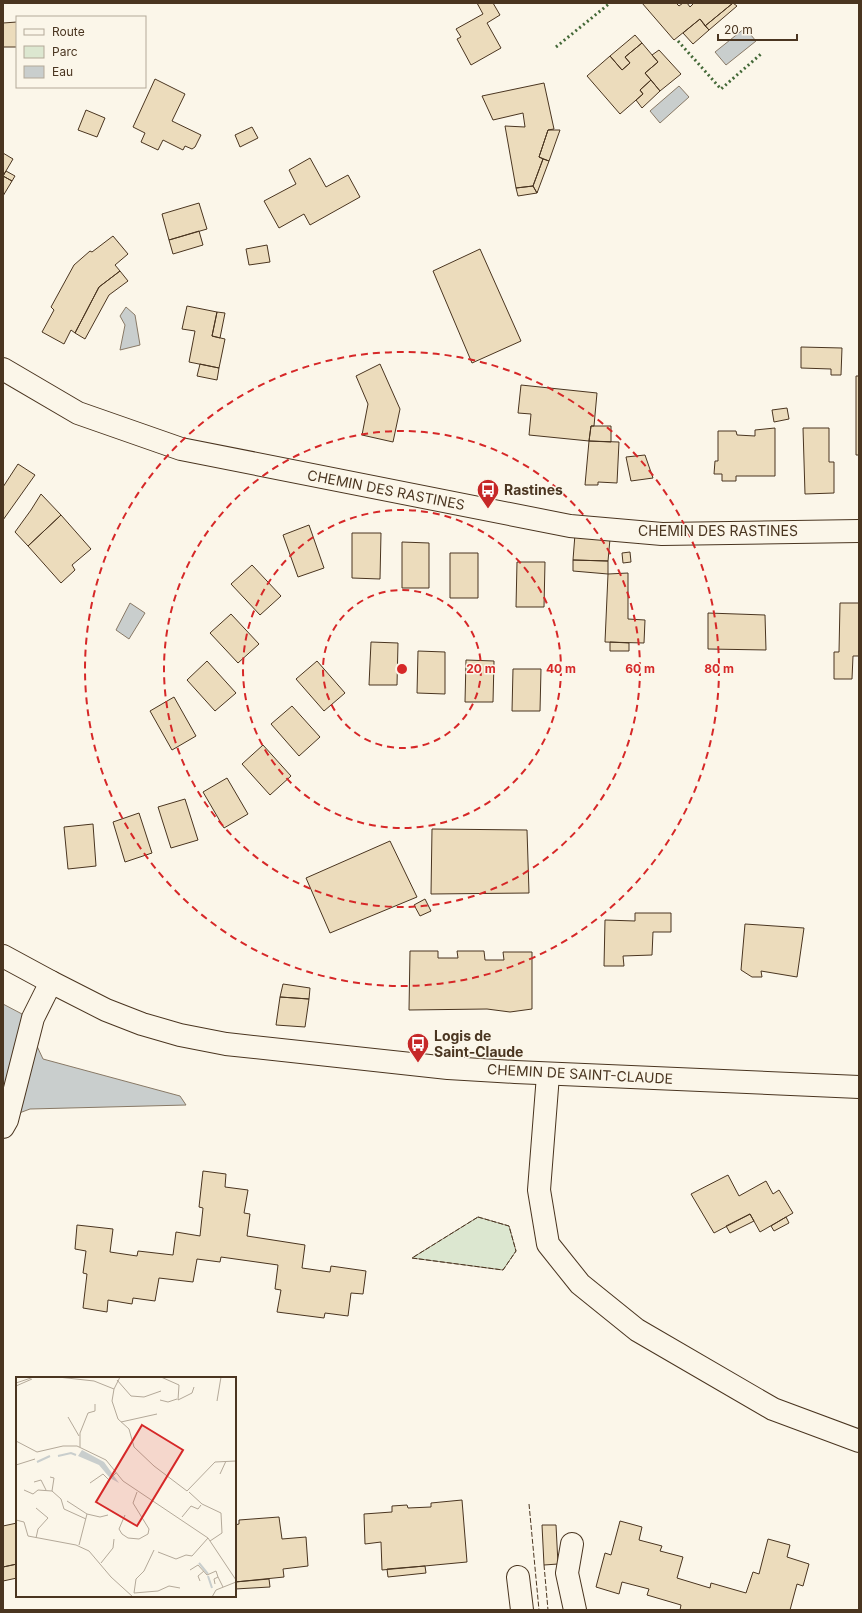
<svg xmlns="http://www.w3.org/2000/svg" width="862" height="1613" viewBox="0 0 862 1613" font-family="Inter,sans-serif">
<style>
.green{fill:#dce7d0;stroke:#887966}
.water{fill:#c9cecd;stroke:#887966}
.building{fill:#ecdcbc;stroke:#4a3520}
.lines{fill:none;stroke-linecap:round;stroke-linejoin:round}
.street-casing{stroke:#4a3520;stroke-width:24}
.secondary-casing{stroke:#4a3520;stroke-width:24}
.street{stroke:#fbf6e9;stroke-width:22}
.secondary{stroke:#fbf6e9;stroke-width:22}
.hedge{stroke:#436837;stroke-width:3;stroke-dasharray:2 3;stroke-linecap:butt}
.fence{stroke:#4a3520;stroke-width:1;stroke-dasharray:5 2;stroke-linecap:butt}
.ring{fill:none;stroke:#d62828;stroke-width:2;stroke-dasharray:7 5}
.labels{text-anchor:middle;stroke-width:3;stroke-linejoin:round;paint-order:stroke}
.street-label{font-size:14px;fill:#4a3520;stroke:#fbf6e9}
.poi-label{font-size:14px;font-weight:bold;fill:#4a3520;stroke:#fbf6e9;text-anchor:start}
.inset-river{fill:none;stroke:#c9cecd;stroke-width:2}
.inset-road{fill:none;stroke:#b4a999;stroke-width:1}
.view{fill:#d62828;fill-opacity:0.15;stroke:#d62828;stroke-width:2}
.inset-edge{fill:none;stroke:#4a3520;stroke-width:2}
.centre{fill:#d62828;stroke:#fbf6e9;stroke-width:2}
.ring-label{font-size:12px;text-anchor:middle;font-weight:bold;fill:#d62828;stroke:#fbf6e9;stroke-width:3;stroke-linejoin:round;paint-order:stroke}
</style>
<rect width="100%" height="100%" fill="#fbf6e9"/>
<path class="green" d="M478 1217 509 1226 516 1251 503 1270 412 1258Z"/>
<path class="water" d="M745 28 756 41 726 65 715 52Z
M679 86 689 97 660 123 650 111Z
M126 307 135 315 140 345 120 350 125 325 120 316Z
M130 603 145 613 129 639 116 630Z
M3 1004 22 1014 43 1059 180 1096 186 1105 30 1109 3 1119Z"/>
<path class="building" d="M477 3H493L500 15 487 23 501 48 471 65 457 39 461 37 456 29 483 14Z
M642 3H676L679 6 683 3H687L690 7 694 3H733L705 26 700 19 674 40Z
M733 3 737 6 709 30 705 26Z
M700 19 709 30 693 44 683 33Z
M17 22V47H3V23Z
M635 35 642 43 625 57 630 63 622 70 610 56Z
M642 43 658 62 645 73 651 80 640 90 643 94 620 114 587 76 610 56 622 70 630 63 625 57Z
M659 50 681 74 660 91 645 73 658 62 652 55Z
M155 79 185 94 172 121 201 135 195 147 192 149 185 146 183 150 163 140 158 150 141 142 145 133 133 127Z
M651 80 660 91 642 108 636 100 643 94 640 90Z
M544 83 554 129 548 130 539 157 543 159 533 186 516 188 505 126 525 127 523 113 493 120 482 96Z
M86 110 105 118 97 137 78 130Z
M252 127 258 138 240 147 235 135Z
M548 130H560L549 161 539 157Z
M3 153 13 159 3 176 12 181 3 196Z
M310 158 326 187 348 175 360 197 310 225 304 214 279 228 264 201 296 184 289 170Z
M543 159 549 161 537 193 533 186Z
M6 171 15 176 12 181 3 176Z
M533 186 537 193 518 196 516 188Z
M199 203 207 229 169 240 162 214Z
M199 231 203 245 173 254 169 240Z
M113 236 128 254 115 265 120 271 99 287 75 333 71 330 64 344 42 332 54 310 51 307 74 265 90 251 92 252Z
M267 245 270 262 249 265 246 249Z
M480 249 521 341 472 363 433 271Z
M120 271 128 281 109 295 85 339 75 333 99 287Z
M187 306 217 312 212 336 225 339 219 368 189 362 195 331 182 329Z
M217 312 225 313 220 338 212 336Z
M801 347 842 348 841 375H831V369L801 368Z
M200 364 219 368 217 380 197 376Z
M380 364 400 409 393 442 362 435 368 404 356 376Z
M856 376H859V455H856Z
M521 385 597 393 594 426H591L589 441 529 435 531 414 518 413Z
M787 408 789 419 774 422 772 410Z
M591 426H611V442L589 441Z
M775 428V476H736V481H722V474H714L715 461H718V431H736L737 435 755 436V430Z
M803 428H829V462H834V493L805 494Z
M589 441 619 442 617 483 598 482V485H585Z
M645 455 653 478 631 481 626 457Z
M18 464 35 475 3 520V487Z
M41 494 61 515 28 546 15 532 31 510Z
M61 515 91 549 72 565 75 570 61 583 28 546Z
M309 525 324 568 298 577 283 535Z
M352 533H381L380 579 352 578Z
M575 534 610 539 608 561 573 560Z
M402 542 429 543V588H402Z
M630 552 631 562 623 563 622 553Z
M450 553H478V598H450Z
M573 560 608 561V574L573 571Z
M517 562H545L544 607H516Z
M252 565 281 596 260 615 231 584Z
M628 573V619L645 620 644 643 605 642 608 574Z
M840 603H859V656H853L852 679H834V652H839Z
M708 613 765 615 766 650 708 649Z
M231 614 259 644 238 663 210 633Z
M371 642 398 643 397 685H369Z
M610 642 629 643V651H610Z
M418 651 445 652V694L417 693Z
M466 660 494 661 493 702H465Z
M207 661 236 693 215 711 187 680Z
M317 661 345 693 324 711 296 679Z
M513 669H541L540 711H512Z
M174 697 196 736 172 750 150 711Z
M292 706 320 737 299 756 271 724Z
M263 745 291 776 270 795 242 764Z
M227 778 248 814 224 828 203 792Z
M185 799 198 840 171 848 158 807Z
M139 813 152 853 125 862 113 822Z
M93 824 96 866 68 869 64 827Z
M432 829 527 830 529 893 431 894Z
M390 841 417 897 330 933 306 878Z
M425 899 431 911 420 916 414 905Z
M635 913H671V932H653L652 955 623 956 624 966H604L605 920 635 921Z
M745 924 804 928 797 977 761 971 762 977H752L741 970Z
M410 951H438V958H458L457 951H484L485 960H504L503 952H532V1009L510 1012 487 1009 409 1010Z
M283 984 310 988 309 999 280 997Z
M280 997 309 999 305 1027 276 1025Z
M203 1171 226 1174 225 1187 248 1190 244 1213 250 1214 247 1236 305 1245 302 1268 330 1272 331 1266 366 1271 363 1294 351 1293 348 1316 325 1313 324 1318 277 1312 281 1290 275 1289 278 1265 221 1257 220 1262 197 1259 193 1282 159 1278 155 1301 133 1298 132 1304 108 1300 107 1312 83 1308 87 1274 83 1273 86 1251 75 1249 77 1225 113 1229 110 1252 137 1256 138 1251 173 1255 176 1232 200 1236 203 1208 199 1207Z
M728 1175 739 1196 766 1181 773 1194 779 1190 793 1213 760 1232 750 1214 714 1233 691 1194Z
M750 1214 754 1221 730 1233 726 1226Z
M786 1217 789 1223 774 1231 771 1226Z
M462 1500 467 1562 382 1570 381 1542 365 1544 364 1514 392 1512V1506L407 1505 408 1508 431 1507V1503Z
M279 1517 282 1539 306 1537 308 1566 283 1569 284 1577 235 1582V1525L239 1524V1520Z
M620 1521 642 1527 639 1540 662 1546 660 1551 683 1557 677 1578 710 1588 711 1583 746 1593 753 1572 759 1574 768 1539 790 1545 787 1557 809 1564 803 1586 797 1584 790 1610H680L681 1605 647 1595 649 1589 622 1582 619 1594 596 1587 605 1553 611 1555Z
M17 1523V1564L3 1567V1526Z
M542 1525H556L558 1564 544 1565Z
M17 1564V1578L3 1581V1567Z
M425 1566 426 1573 388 1577 387 1569Z
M269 1579 270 1587 235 1589V1582Z"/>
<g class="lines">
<g class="street-casing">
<path id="street" d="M3 369 78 413 181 449 570 526 662 534 859 531
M548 1075 539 1190 548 1244 580 1284 637 1330 773 1409 859 1441
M3 1127 7 1120 33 1018 51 982
M572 1544 567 1573 575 1610
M518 1577 522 1610"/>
</g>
<g class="secondary-casing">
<path id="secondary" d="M3 956 51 982 106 1010 142 1024 180 1035 226 1044 448 1068 515 1072 859 1087"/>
</g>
<use href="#street" class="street"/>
<use href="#secondary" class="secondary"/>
<path class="hedge" d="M678 41 721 89 761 54
M556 47 610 3"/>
<path class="fence" d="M478 1217 509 1226 516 1251 503 1270 412 1258Z
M529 1504 539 1610
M544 1565 548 1610"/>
</g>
<g class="ring">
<circle cx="402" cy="669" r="79"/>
<circle cx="402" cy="669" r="159"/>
<circle cx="402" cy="669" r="238"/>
<circle cx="402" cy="669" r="317"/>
</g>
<defs>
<g id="bus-pin" transform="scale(1.15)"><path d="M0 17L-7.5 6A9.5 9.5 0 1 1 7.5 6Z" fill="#c62828" stroke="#fbf6e9"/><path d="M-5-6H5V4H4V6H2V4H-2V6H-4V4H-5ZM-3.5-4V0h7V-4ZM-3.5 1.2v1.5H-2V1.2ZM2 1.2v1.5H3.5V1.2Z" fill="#fff"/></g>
</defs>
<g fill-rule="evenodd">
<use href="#bus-pin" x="488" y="490"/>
<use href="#bus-pin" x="418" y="1044"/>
</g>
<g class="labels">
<g class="street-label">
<text transform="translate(386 490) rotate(11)" y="5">CHEMIN DES RASTINES</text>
<text x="718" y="536">CHEMIN DES RASTINES</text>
<text transform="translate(580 1074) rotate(3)" y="5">CHEMIN DE SAINT-CLAUDE</text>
</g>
<g class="poi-label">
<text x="504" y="495">Rastines</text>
<text x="434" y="1041">Logis de<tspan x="434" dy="16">Saint-Claude</tspan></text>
</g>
</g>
<g transform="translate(16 1377)">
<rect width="220" height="220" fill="#fbf6e9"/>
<path d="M66 73 88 85 103 106 94 101 83 88 62 79Z" fill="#c9cecd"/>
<path class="inset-river" d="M42 79 55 76 60 78M21 85 34 79M183 186 192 197M192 199 196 211"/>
<path class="inset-road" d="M42 0 78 4 98 12M104 0 98 12 96 24 102 42 113 52 118 70 138 89 171 114M145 0 163 8 162 23 176 16 178 10M101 3 115 19 128 20 145 14M0 6 15 1M0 9 16 2M144 23 152 25 161 22M201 24 205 0M52 40 63 59M105 45 141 37M0 64 21 75 47 69H61L90 83 107 104 192 161 220 203M64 70V56L72 36 79 34V27M0 88 19 82M204 97 210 84M34 100 38 101 36 114M18 105 25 103 30 113M74 106 87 97 93 103 100 96M8 113 17 117 22 113 36 114M36 114 45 122 48 132 70 142M171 114 199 85 220 84M173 115 186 127 205 136 206 156 194 164M51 124 71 137M20 131 32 141 22 152 20 161M109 138 103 152 106 157 112 161 123 162 132 157 133 152 117 126 121 115M166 140 175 129 182 132 185 128M0 143 8 145 12 159 60 168 73 174 95 200 117 220M63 168 71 137 84 140 92 138M138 173 128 194 120 202 118 216 142 214 153 209 164 211M142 175 160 182 170 178 176 179 192 161M85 186 97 171 98 162M174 193 182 188 191 198 200 194 202 200M184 204 182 199 188 194M199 207 198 202 202 200 207 210M196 220 200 213 220 205"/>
<path class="view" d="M126 48 167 73 121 149 80 125Z"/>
<rect width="220" height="220" class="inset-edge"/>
</g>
<circle cx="402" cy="669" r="6" class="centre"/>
<g class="ring-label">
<text x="481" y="673">20 m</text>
<text x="561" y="673">40 m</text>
<text x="640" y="673">60 m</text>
<text x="719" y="673">80 m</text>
</g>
<rect width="862" height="1613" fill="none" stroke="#4a3520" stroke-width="8"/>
<rect x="16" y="16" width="130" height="72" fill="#fbf6e9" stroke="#b4a999"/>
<rect x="24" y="29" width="20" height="6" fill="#fbf6e9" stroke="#b4a999"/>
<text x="52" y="36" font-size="12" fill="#4a3520">Route</text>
<rect x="24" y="46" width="20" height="12" fill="#dce7d0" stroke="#b4a999"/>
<text x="52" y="56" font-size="12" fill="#4a3520">Parc</text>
<rect x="24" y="66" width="20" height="12" fill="#c9cecd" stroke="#b4a999"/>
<text x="52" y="76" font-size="12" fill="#4a3520">Eau</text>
<path d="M718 34v6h79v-6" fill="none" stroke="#4a3520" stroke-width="2"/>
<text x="724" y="34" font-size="12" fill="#4a3520" stroke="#fbf6e9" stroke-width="3" paint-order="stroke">20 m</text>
</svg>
